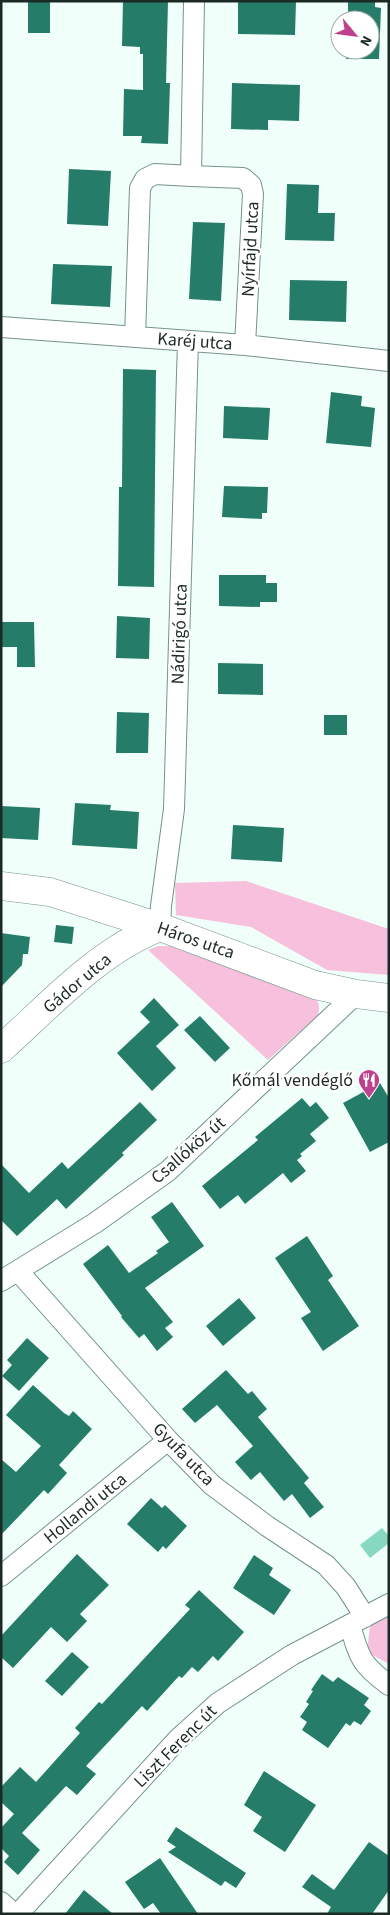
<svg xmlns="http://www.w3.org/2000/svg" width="390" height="1915" viewBox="0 0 390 1915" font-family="'Source Sans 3',sans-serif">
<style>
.green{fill:#f7c0dc}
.water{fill:#86d8c1}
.building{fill:#257c68}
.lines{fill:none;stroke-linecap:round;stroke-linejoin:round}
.street-casing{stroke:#73948a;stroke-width:22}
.secondary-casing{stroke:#73948a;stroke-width:29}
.street{stroke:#fff;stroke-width:20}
.secondary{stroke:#fff;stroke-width:28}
.labels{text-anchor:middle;stroke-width:5;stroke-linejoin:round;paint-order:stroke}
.street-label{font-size:18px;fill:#1c2a26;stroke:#fff}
.poi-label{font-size:18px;fill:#1c2a26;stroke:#fff;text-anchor:end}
</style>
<rect width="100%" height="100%" fill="#f0fffa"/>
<path class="green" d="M246 881 389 929V975L327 970 251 927 176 915 175 883Z
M158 946H170L311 996C320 1001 320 1006 318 1015L268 1060 148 950Z
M389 1616V1664L367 1652 370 1626Z"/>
<path class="water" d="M382 1528 389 1536V1543L370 1558 360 1545Z"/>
<path class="building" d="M28 1H50V33H28Z
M123 1H168L166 83H170L168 144 141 143 142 136H123L124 89 143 90V54H140V47L122 46Z
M238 1H296L295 35 238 34Z
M348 1H375V7L381 8 379 59H346L347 50H370V20H348Z
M232 83 300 85 299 121 268 120V130L231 129Z
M69 169 111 171 108 226 67 224Z
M287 184 319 185 318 213H335L334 241 285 240Z
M193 222 225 223 221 301 189 299Z
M53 264 112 266 110 307 51 304Z
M290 280 347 281 346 322 289 320Z
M123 369 156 370 154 587 118 586 119 487H122Z
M331 392 362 396 361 406 375 408 371 447 326 443Z
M224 406 270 408 268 440 223 438Z
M224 486 268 487 267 513H262V519L222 517Z
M219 575H266V583H277V602H260V607L219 606Z
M117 616 150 618 149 659 116 658Z
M1 622H34L35 667H17V647H1Z
M218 663 263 664V695L218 694Z
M117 712 149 713 148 753H116Z
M324 715H347V735H324Z
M75 803 111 805 110 810 139 812 137 849 72 845Z
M1 806 40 808 38 840 1 838Z
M233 825 284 828 282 862 231 859Z
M56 925 74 927 72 944 54 942Z
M1 933 30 937 28 954H23L22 965 1 987Z
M154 998 179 1025 156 1046 176 1068 152 1091 117 1053 150 1022 140 1012Z
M200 1016 230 1048 215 1062 184 1030Z
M380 1083 389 1098V1142L370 1152 343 1103Z
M302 1098 310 1107 316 1102 329 1118 310 1134 316 1141 300 1154 302 1156 297 1160 306 1171 291 1183 283 1173 245 1204 238 1195 220 1209 202 1186 258 1140 255 1137Z
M140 1102 157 1120 122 1153 124 1155 66 1209 57 1199 17 1236 1 1220V1164L29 1193 62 1162 68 1169Z
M172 1202 204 1246 145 1288 173 1322 165 1328 173 1337 157 1351 144 1334 139 1338 121 1317 122 1316 83 1264 108 1245 129 1273 158 1253 156 1251 169 1242 151 1217Z
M307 1236 333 1276 328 1280 359 1326 323 1351 301 1318 311 1312 275 1258Z
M239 1298 256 1318 223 1346 206 1326Z
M27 1338 49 1358 19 1391 2 1376 12 1365 7 1360Z
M226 1370 248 1394 252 1391 267 1409 258 1417 309 1478 304 1483 324 1507 310 1518 292 1494 284 1501 260 1472 251 1480 235 1462 253 1446 217 1405 195 1423 182 1409Z
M33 1385 64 1413 69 1416 73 1411 92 1429 59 1465 67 1473 48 1494 44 1490 1 1535V1459L16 1472 41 1446 6 1415Z
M151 1498 162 1508 165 1505 187 1526 166 1549 163 1546 158 1552 127 1524Z
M77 1554 109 1585 80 1614 87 1621 67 1642 51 1627 13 1668 1 1657V1636Z
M254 1555 273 1568 269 1575 291 1590 274 1615 233 1588Z
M199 1590 244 1632 218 1661 213 1656 198 1672 192 1667 182 1678 179 1676 147 1711 142 1706 86 1766 96 1774 77 1795 66 1786 22 1833 40 1850 18 1875 4 1862 9 1856 1 1848V1828L14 1814 1 1802V1787L20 1767 36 1782 80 1733 75 1728 99 1702 102 1704 190 1609 185 1605Z
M72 1652 89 1667 62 1696 45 1681Z
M322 1674 333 1682 338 1677 369 1698 364 1705 371 1711 361 1725 354 1721 350 1726 346 1723 328 1748 302 1730 307 1722 300 1717 309 1704 306 1702 313 1691 311 1690Z
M264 1771 316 1805 285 1852 253 1831 262 1817 244 1805Z
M176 1827 246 1873 236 1888 225 1881 221 1886 168 1852 176 1847 167 1841Z
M369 1842 389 1856V1890L372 1914H327L331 1907 302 1887 312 1874 334 1890Z
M160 1858 198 1914H161L153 1903 144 1909 125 1882Z
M84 1890 113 1914H65Z"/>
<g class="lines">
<g class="street-casing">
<path id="street" d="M191 176 243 178 251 185 253 194 245 345
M1 327 245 345 389 361
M135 337 140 188 145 179 155 174 191 176 194 1
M160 927 161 906 174 809 188 341
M18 1271 168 1440 212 1485 267 1526 326 1565 346 1587 365 1617
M1 1281 95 1223 168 1171 356 994
M1 1576 168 1440
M350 1625C359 1657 361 1665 389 1685
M1 1902 14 1914
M18 1914 178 1739 218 1703 292 1655 389 1604"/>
</g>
<g class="secondary-casing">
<path id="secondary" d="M1 886 50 892 160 927 315 985 356 994 389 998
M1 1049C50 1005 98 951 160 927"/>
</g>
<use href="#street" class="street"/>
<use href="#secondary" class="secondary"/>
</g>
<defs>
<g id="restaurant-pin" transform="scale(1.125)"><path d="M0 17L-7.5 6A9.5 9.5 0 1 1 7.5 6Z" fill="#bf418d" stroke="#fff"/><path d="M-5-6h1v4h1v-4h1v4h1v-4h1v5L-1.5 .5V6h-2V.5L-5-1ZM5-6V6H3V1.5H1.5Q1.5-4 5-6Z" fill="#fff"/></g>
</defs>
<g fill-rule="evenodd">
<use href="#restaurant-pin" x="369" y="1080"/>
</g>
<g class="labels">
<g class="street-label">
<text transform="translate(250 249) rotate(-87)" y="6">Nyírfajd utca</text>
<text transform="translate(195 341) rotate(4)" y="6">Karéj utca</text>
<text transform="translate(179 634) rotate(-88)" y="6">Nádirigó utca</text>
<text transform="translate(196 940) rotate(19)" y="6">Háros utca</text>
<text transform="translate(77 983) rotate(-40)" y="6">Gádor utca</text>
<text transform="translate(188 1150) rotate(-41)" y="6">Csallóköz út</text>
<text transform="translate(184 1454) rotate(46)" y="6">Gyufa utca</text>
<text transform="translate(85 1508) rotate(-39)" y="6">Hollandi utca</text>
<text transform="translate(175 1746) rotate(-45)" y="6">Liszt Ferenc út</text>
</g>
<g class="poi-label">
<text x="353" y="1086">Kőmál vendéglő</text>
</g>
</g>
<rect width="390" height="1915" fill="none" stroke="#1c2a26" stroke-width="5"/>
<g transform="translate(355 35) rotate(119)"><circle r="24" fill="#ffffff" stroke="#a4aaa8"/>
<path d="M0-4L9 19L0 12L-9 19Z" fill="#bf418d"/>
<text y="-8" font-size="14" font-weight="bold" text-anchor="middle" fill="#1c2a26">N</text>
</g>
</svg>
